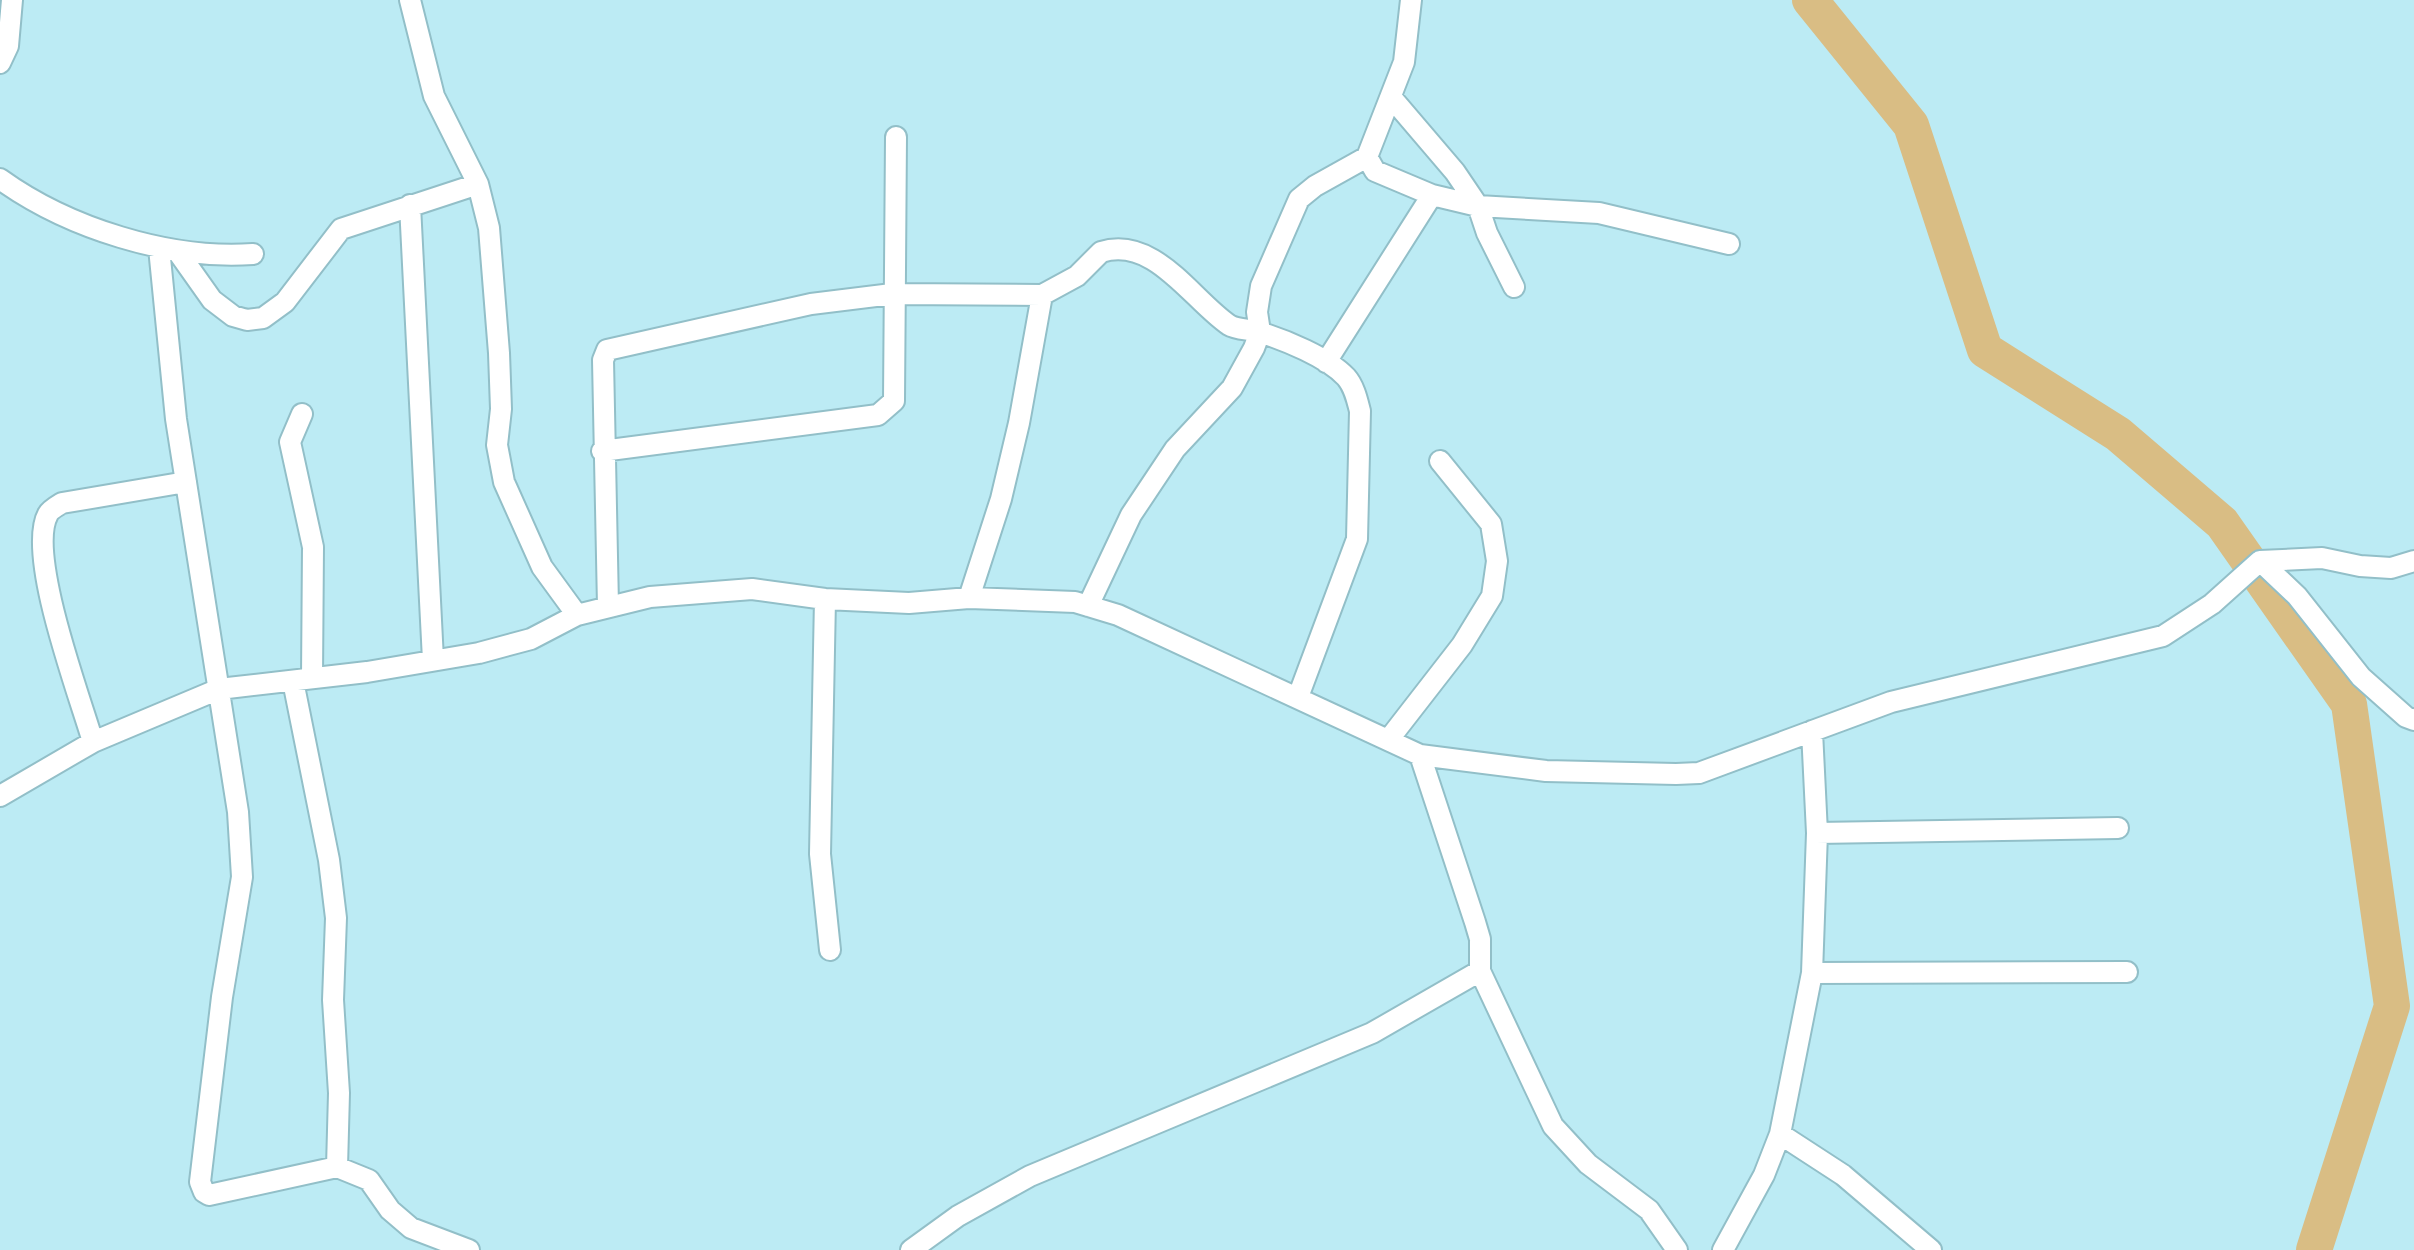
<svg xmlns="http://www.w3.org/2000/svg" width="2414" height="1250" viewBox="0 0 2414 1250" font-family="'Archivo Narrow',sans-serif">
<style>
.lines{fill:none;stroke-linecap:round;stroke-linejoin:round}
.river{stroke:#d9bd84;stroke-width:36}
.minor-casing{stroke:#92bfc8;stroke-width:24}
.minor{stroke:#fff;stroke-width:20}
</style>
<rect width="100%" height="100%" fill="#bcebf4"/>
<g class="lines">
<path class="river" d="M1810 0 1911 125 1985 350 2118 434 2222 523 2349 704 2392 1006 2314 1250"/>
<g class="minor-casing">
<path id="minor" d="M410 0 434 96 478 184 489 228 499 353 501 409 497 445 504 482 542 567 577 615
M0 63 8 46 12 0
M1391 97 1455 172 1478 206 1487 233 1514 287
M1367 157 1375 171 1432 195 1478 206 1599 213 1729 244
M0 179C68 228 169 260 253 254
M410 205 433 660
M159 248 176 419 238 812 242 877 222 997 200 1182 204 1192 209 1195 337 1167
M178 252 212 300 233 316 247 320 263 318 285 302 341 229 478 184
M1326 362 1432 195
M302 414 290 442 313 547 312 677
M602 451 878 415 894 401 896 137
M2260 561 2297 596 2361 677 2406 717 2414 720
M969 598 1001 499 1019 423 1042 295
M825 599 820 854 830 950
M608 606 603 360 607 350 811 304 892 294 1042 295 1077 276 1101 252C1154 235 1192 300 1229 325 1237 330 1249 329 1259 332 1285 340 1327 357 1346 377 1354 386 1357 399 1360 411L1357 539 1298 697
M1088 606 1131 515 1175 449 1232 388 1254 348 1260 332 1257 312 1261 286 1299 199 1315 186 1367 157 1404 62 1411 0
M293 681 329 860 336 918 333 1000 339 1093 337 1167 369 1180 390 1210 411 1228 469 1250
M1389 739 1462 645 1492 596 1497 561 1491 524 1440 461
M93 742C80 697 26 554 48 514 50 510 57 506 62 503L186 482
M1420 755 1475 922 1480 939V971L1553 1126 1588 1164 1649 1210 1677 1250
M0 796 93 742 219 689 367 672 479 653 531 639 577 615 650 597 752 589 825 599 909 603 969 598 1075 602 1118 615 1420 755 1546 771 1676 774 1699 773 1891 702 2163 636 2212 604 2260 561 2322 558 2360 566 2391 568 2414 561
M1817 833 2118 828
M1812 973 2127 972
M1780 1134 1843 1175 1931 1250
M911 1250 958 1216 1030 1176 1372 1033 1480 971
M1723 1250 1764 1175 1780 1134 1812 973 1817 833 1812 731"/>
</g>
<use href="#minor" class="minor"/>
</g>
</svg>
